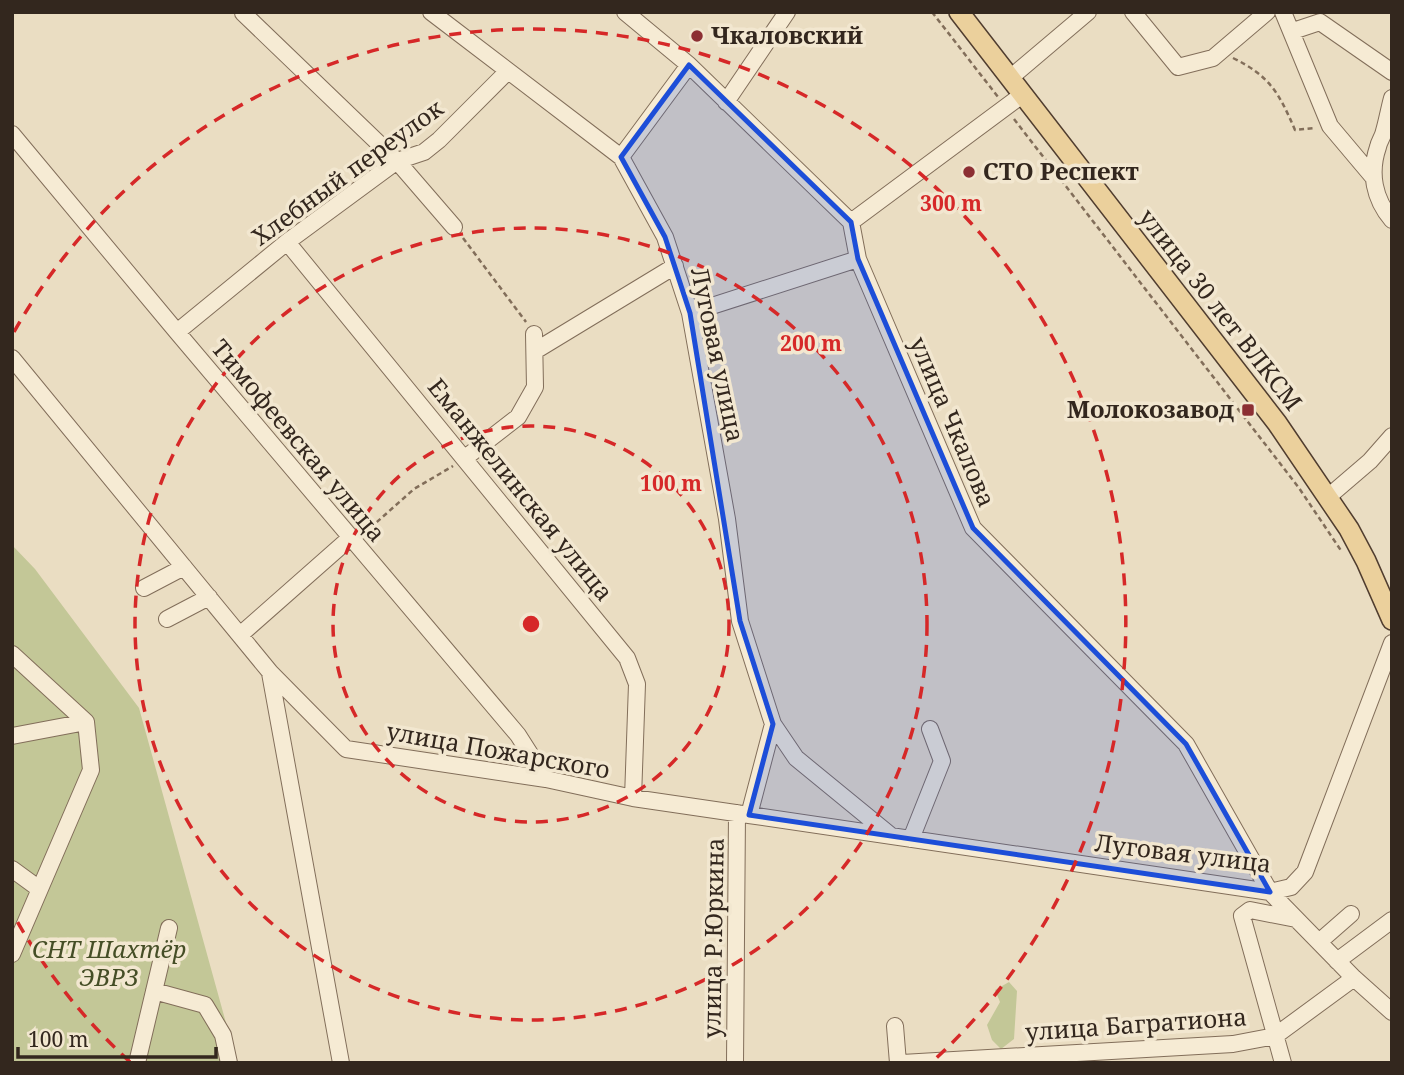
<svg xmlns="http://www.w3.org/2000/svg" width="1404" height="1075" viewBox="0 0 1404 1075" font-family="'Noto Serif',serif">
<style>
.green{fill:#c3c797}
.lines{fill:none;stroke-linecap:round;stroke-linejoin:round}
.minor-casing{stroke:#826e5a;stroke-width:18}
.major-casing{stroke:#503d2f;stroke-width:22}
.path{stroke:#826e5a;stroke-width:2.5;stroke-dasharray:5 3.5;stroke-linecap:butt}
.minor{stroke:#f6ebd4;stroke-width:16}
.major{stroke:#ebd09c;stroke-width:19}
.marked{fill:#1d4ed8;fill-opacity:0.2;stroke:#1d4ed8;stroke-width:5;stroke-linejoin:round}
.ring{fill:none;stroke:#d62828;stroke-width:3.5;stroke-dasharray:12 9}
.poi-dot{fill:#8c2f33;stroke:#f2e7d0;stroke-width:2.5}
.labels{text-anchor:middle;stroke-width:7;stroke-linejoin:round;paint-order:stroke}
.poi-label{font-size:24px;font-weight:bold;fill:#33271e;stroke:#f2e7d0;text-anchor:start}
.street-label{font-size:24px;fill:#33271e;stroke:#f2e7d0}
.park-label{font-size:24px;font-style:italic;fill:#454e26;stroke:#f2e7d0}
.centre{fill:#d62828;stroke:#f2e7d0;stroke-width:3.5}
.ring-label{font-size:21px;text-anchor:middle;font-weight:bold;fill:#d62828;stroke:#f2e7d0;stroke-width:7;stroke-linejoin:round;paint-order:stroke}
</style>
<rect width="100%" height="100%" fill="#eaddc2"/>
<path class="green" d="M12 545 35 569 139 708 231 1041 234 1063H12Z
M1009 982 1017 991 1014 1039 1001 1049 992 1040 987 1025 1000 1002 995 990Z"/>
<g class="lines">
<g class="minor-casing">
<path id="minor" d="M431 12 621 157 665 237 690 313 727 519 740 621 773 724 749 815 1270 892 1291 887 1305 872 1392 643
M625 12 689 65 851 222 858 259 973 528 1186 744 1270 892 1354 978 1392 1012
M1133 12 1178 67 1213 58 1267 12
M1283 12 1330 126 1373 177
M243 13 397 161 454 227
M1293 31 1320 22 1392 72
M1010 78 1088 12
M1392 98C1389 109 1387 121 1384 131 1383 137 1379 141 1378 147 1369 173 1374 199 1392 220
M726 102 787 12
M12 134 177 332 518 735 546 779
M621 157 689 65
M851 222 1022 95
M287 242 627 658 637 684 633 798
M690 313 858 259
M177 332 287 242 397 161 424 152 439 140 508 71
M535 351 675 266
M12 358 270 672 346 749 546 779 633 798 749 815
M465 458 518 417 535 387 534 334
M1328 497 1370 461 1392 436
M144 588 184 567
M167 619 209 597
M240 635 350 538
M12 654 86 722 91 770 12 954
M270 673 341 1063
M773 724 796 758 890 835
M12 736 86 722
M911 839 942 761 930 729
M12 869 38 888
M1319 942 1351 914
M1337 961 1392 920
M154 991 205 1005 223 1035 229 1063
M895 1026 898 1063
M137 1063 169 928
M735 1063 737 813
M902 1063 1233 1044 1275 1036 1354 978
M1283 1063 1242 916 1250 910 1296 919"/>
</g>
<g class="major-casing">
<path id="major" d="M959 12 1277 423 1349 529 1366 561 1392 620"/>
</g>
<path class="path" d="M932 12 998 97
M1233 58C1270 76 1279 93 1295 130L1315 128
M1014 119 1299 488 1342 552
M463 238 526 322
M363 532 369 529 414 489 453 466"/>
<use href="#minor" class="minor"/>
<use href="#major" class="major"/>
</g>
<path class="marked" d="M689 65 851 222 858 259 973 528 1186 744 1270 892 749 815 773 724 740 621 690 313 665 237 621 157Z"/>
<g class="ring">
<circle cx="531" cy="624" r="198"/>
<circle cx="531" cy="624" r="396"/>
<path d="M130 1062A594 594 0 0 1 14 916M14 332A594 594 0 1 1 932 1062"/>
</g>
<g class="poi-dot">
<circle cx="697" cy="36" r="7"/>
<circle cx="969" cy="172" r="7"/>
<rect x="1241" y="403" width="14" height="14" rx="3.5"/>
</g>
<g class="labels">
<g class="poi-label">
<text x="711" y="44">Чкаловский</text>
<text x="983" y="180">СТО Респект</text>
<text x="1234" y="418" text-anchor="end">Молокозавод</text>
</g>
<g class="street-label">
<text transform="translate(348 173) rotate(-36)" y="8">Хлебный переулок</text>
<text transform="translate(1220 310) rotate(52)" y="8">улица 30 лет ВЛКСМ</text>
<text transform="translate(717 355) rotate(78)" y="8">Луговая улица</text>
<text transform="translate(952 422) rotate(67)" y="8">улица Чкалова</text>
<text transform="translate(298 441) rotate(50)" y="8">Тимофеевская улица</text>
<text transform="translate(520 490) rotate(51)" y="8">Еманжелинская улица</text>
<text transform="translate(498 751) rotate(10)" y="8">улица Пожарского</text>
<text transform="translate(1183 854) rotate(7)" y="8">Луговая улица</text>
<text transform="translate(714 938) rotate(-89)" y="8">улица Р.Юркина</text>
<text transform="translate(1136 1025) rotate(-4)" y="8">улица Багратиона</text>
</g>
<g class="park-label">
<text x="109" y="958">СНТ Шахтёр<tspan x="109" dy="28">ЭВРЗ</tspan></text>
</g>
</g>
<circle cx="531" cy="624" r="10" class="centre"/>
<g class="ring-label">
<text x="951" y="211">300 m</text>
<text x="811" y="351">200 m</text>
<text x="671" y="491">100 m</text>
</g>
<rect width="1404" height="1075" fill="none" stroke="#33271e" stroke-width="28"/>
<path d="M18 1047v10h198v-10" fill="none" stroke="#33271e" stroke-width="3.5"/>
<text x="28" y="1047" font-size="21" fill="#33271e" stroke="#f2e7d0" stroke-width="5" paint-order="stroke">100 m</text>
</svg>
